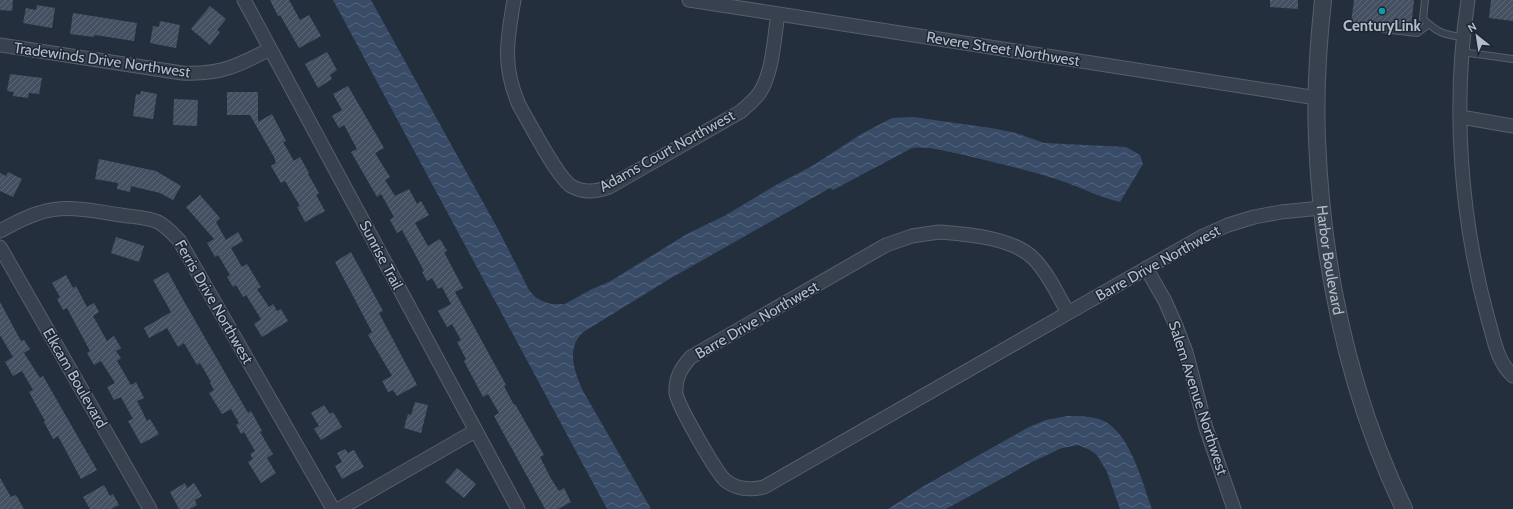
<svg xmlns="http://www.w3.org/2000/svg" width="1513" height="509" viewBox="0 0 1513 509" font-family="Cabin,sans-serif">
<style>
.water{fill:url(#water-waves)}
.building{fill:url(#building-hatch)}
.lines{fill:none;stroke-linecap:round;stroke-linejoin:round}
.service-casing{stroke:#565f6c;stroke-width:8}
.minor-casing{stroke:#565f6c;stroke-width:15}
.tertiary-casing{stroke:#565f6c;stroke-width:18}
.service{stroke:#38414e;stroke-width:6}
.minor{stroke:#38414e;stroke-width:13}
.tertiary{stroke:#38414e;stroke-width:16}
.culture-dot{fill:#0f9aa8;stroke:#1d2633;stroke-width:1.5}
.labels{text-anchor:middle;stroke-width:3;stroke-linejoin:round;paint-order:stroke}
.poi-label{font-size:15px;font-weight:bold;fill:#b4bcc9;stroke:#1d2633}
.street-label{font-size:15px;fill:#b4bcc9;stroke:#1d2633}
</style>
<defs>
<pattern id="water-waves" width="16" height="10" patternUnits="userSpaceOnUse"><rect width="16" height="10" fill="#394c67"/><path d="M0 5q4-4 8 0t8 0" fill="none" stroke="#53647b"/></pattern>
<pattern id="building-hatch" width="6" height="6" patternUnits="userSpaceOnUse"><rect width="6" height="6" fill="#455162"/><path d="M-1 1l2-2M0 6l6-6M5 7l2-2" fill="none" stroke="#5d6877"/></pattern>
</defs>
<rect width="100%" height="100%" fill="#242f3e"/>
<path class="water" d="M333 0H371L499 231 529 290 535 297 542 301 551 304H565L592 289 609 282 687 234 726 215 776 185 812 166 863 133 892 118 913 117 991 128 1016 133 1044 143 1126 147 1140 155 1143 164 1120 202C1099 197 1080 187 1059 180 1028 170 996 163 964 155 948 152 929 146 912 148L833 190 830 188 671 278 585 331C565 346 574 371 583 391L651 509H607Z
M1067 416C1079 416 1093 416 1104 421 1131 435 1142 482 1152 509H1120L1107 472 1097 455 1090 450 1078 445 1062 448 1032 462 946 509H888L922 487 1029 427 1046 420Z"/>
<path class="building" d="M0 0H13L12 11 0 10Z
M270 0H289L300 20 309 15 321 36 299 48 280 15 278 16Z
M1270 0H1298V9L1270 7Z
M1354 0H1414L1411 28 1384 25 1380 26 1351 23Z
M1491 0H1513V21L1489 18Z
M37 5 55 8 52 28 23 23 26 8 36 10Z
M210 6 226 19 217 30 220 32 210 45 191 29Z
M73 13 137 23 134 41 95 35 94 37 70 34Z
M160 21 180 25 176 48 150 43 153 26 159 27Z
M327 52 337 70 330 75 332 79 318 88 305 64Z
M10 74 42 78 39 94 29 93 28 98 13 96 14 92 7 91Z
M348 86 384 148 375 153 390 177 385 180 395 196 409 189 417 204 421 201 429 215 415 223 428 246 440 239 447 251 444 252 463 288 455 292 506 385 504 386 514 405 515 404 544 455 540 457 550 477 559 491 564 488 571 502 558 509H545L494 416 499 413 488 394 483 397 464 361 466 359 457 342 461 340 452 324 447 327 438 311 451 304 442 287 438 289 432 278 427 281 422 272 424 271 402 230 397 233 390 220 394 217 381 194 377 197 351 152 357 149 344 125 339 128 332 116 342 110 333 94Z
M141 91 157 94 153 119 133 116 136 94 140 95Z
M227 92H258V122L272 114 286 141 283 142 294 161 300 157 309 173 308 174 319 193 316 195 325 211 305 222 297 207 300 206 285 181 281 183 271 166 276 163 274 157 250 115H227Z
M174 99 198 100 197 126 173 125Z
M99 159 156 171 181 186 173 200 160 193 131 186 130 192 117 189 118 183 95 179Z
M8 172 22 179 13 197 0 191V173L6 176Z
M200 195 220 218 216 222 226 240 238 232 243 241 231 248 242 267 247 264 261 287 257 289 269 307 273 304 277 311 281 309 288 321 262 337 254 324 261 319 246 295 243 297 236 285 233 287 227 277 230 275 218 255 215 257 207 243 214 239 186 207Z
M116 237 144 246 139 262 111 253Z
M351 252 383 311 379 313 417 385 397 396 393 390 388 392 382 381 392 376 368 335 372 332 335 262Z
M168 272 181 296 248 413 251 411 262 431 260 432 273 454 267 458 276 473 261 483 248 462 253 459 250 454 255 451 244 432 241 434 236 425 239 423 231 409 222 414 209 393 214 390 210 383 211 382 200 363 197 365 184 343 178 347 167 328 149 338 144 328 171 312 153 280Z
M66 275 73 288 76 286 87 307 94 303 99 312 93 316 107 341 114 336 121 348 116 351 121 358 117 361 131 385 136 382 144 398 137 401 147 421 150 419 159 434 141 444 128 421 133 419 121 397 114 400 107 387 115 383 101 361 94 365 87 353 90 351 67 308 63 310 57 299 60 297 52 283Z
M0 302 21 341 24 340 30 349 24 353 40 378 43 376 97 470 81 479 58 436 53 439 44 422 45 421 29 392 33 390 22 371 13 376 5 362 13 357 0 335Z
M415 402 428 405 421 433 404 428 408 414 411 415Z
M324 405 330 414 333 412 342 427 321 440 314 429 319 426 311 413Z
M345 449 348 453 354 450 364 467 342 479 335 466 342 462 337 453Z
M457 468 476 484 464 498 445 482Z
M0 478 11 497 16 495 24 509H0Z
M185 483 187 488 194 483 202 496 195 500 197 505 190 509H179L170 492Z
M104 485 110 496 113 494 119 505 111 509H90L83 497Z"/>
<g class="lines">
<g class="service-casing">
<path id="service" d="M1425 0 1423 19C1438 33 1444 35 1464 37
M1383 29 1417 33 1429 24
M1462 52 1513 59"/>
</g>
<g class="minor-casing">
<path id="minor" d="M244 0 518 509
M514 0C507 40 502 66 519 105 529 122 557 177 571 186 583 193 596 192 609 187L740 112C747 106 755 100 760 92 773 72 774 38 778 14
M689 0 1317 98
M1468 0C1452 105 1460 217 1488 319 1494 339 1497 362 1513 376
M0 45 182 73C219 75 238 66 270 49
M1461 117 1513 126
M0 231C13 224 25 217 39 213 66 204 94 211 121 215 133 217 146 217 158 222 166 226 172 233 179 240L333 509
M939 232C968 234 1015 238 1035 260 1049 275 1058 295 1068 313L764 487C751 490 738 490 726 481 717 474 677 404 676 393 675 378 681 368 691 357L886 245 912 236Z
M0 247 150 509
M1146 268 1165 301 1176 326 1186 352 1206 428 1234 509
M1068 313 1203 236 1228 225 1254 217 1281 212 1321 208
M339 509 475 431"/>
</g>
<g class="tertiary-casing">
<g id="tertiary">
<path id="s1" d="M1323 0C1318 46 1315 93 1317 139 1322 266 1349 394 1404 509"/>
</g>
</g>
<use href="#service" class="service"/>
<use href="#minor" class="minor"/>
<use href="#tertiary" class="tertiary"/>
</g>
<circle class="culture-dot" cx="1382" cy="11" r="4"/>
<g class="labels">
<g class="poi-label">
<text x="1382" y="31">CenturyLink</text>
</g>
<g class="street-label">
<text transform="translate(1003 49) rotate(9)" y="5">Revere Street Northwest</text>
<text transform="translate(102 60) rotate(8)" y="5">Tradewinds Drive Northwest</text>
<text transform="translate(667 151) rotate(-29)" y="5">Adams Court Northwest</text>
<text transform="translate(381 255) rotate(62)" y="5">Sunrise Trail</text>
<text dy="5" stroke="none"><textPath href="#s1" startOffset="261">Harbor Boulevard</textPath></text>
<text transform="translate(1158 263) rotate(-29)" y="5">Barre Drive Northwest</text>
<text transform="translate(214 302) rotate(60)" y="5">Ferris Drive Northwest</text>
<text transform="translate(757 320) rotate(-30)" y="5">Barre Drive Northwest</text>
<text transform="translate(75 378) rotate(60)" y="5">Elkcam Boulevard</text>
<text transform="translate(1198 398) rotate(72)" y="5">Salem Avenue Northwest</text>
</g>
</g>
<g transform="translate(1477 36) rotate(330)" stroke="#1d2633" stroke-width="3" paint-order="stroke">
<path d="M0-3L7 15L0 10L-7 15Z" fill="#b4bcc9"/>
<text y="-6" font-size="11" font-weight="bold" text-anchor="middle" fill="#b4bcc9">N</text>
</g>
</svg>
